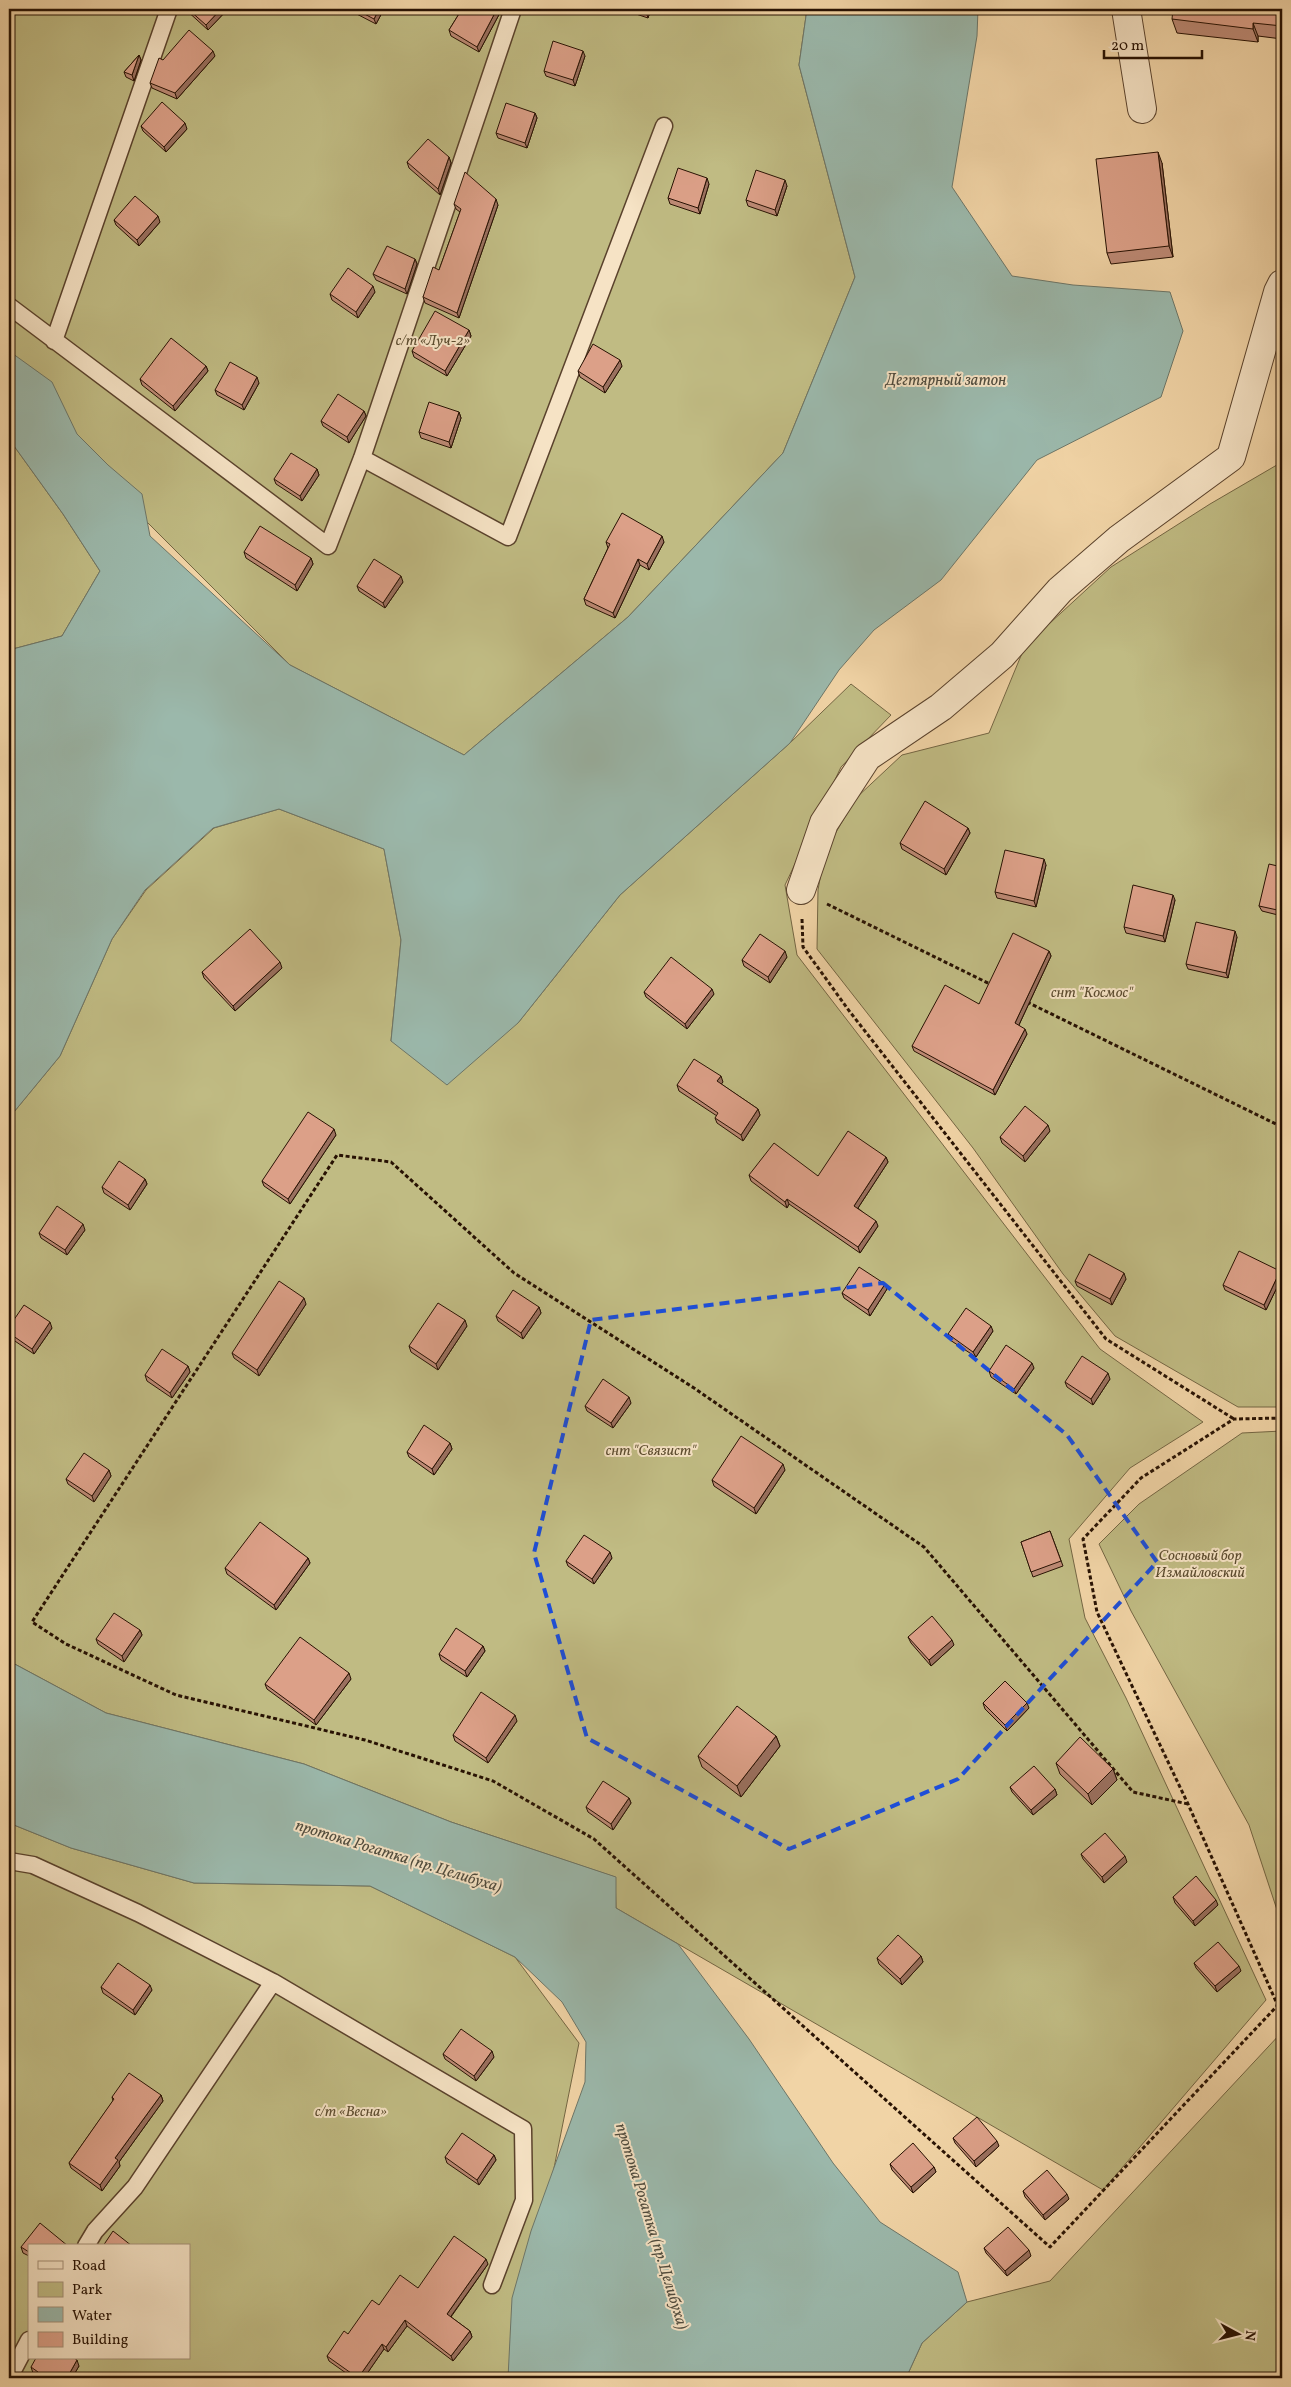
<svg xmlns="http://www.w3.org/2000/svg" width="1291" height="2387" viewBox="0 0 1291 2387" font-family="Vollkorn,serif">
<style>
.green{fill:#c0bb83;stroke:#746643;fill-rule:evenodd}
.water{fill:#9bb8ab;stroke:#6d7668}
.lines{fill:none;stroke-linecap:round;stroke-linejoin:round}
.service-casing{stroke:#5a422c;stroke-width:19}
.minor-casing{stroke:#5a422c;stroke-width:30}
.path{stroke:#281203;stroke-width:3;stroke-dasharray:4 2.5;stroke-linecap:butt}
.service{stroke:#f6e3c5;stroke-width:16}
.minor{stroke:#f6e3c5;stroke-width:28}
.wall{fill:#bd8a75;stroke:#281203}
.shaded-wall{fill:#9a705f;stroke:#281203}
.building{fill:#dca088;stroke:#281203}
.marked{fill:none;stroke:#1d4ed8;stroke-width:4;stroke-dasharray:10 6;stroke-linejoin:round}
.labels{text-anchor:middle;stroke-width:4;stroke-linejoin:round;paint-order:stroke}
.park-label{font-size:15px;font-style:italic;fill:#5d4d30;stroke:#f6e3c5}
.water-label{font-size:16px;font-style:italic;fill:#504c3e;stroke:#f6e3c5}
</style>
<rect width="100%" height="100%" fill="#f1d4a6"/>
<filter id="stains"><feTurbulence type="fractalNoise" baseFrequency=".004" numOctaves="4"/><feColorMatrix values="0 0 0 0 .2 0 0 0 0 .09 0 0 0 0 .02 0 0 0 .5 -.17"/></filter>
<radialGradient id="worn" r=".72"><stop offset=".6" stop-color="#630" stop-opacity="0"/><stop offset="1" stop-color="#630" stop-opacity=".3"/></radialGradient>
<path class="green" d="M9 9H807L799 65 855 277 783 453 628 617 464 755 290 665 9 384Z
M9 439 63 514 100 571 62 636 9 650Z
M1282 462V1407H1238L1115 1336 1063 1274 973 1148 817 949 818 890 825 851 856 798 902 755 989 733 1025 646 1111 567 1210 504Z
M851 684 891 715 841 767 785 885 797 955 1100 1349 1203 1422 1130 1468 1069 1539 1085 1618 1126 1698 1266 2000 1103 2190 616 1908 615 1877 451 1822 304 1764 106 1713 9 1661V1118L60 1056 112 939 146 890 214 828 279 809 384 849 401 940 391 1041 518 1023 620 895 790 743Z
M1282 1431V1925L1249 1825 1131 1611 1099 1544 1139 1504 1242 1433Z
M9 1823 71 1848 194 1883 370 1886 515 1957 579 2043 512 2378H9ZM29 2246H189V2358H29Z
M1282 2032V2378H906L922 2343 967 2302 1050 2281Z"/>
<path class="water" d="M807 9H978L977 36 952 187 1012 276 1073 285 1170 292 1183 331 1161 397 1037 460 941 580 874 630 839 670 790 743 620 895 518 1023 447 1085 391 1041 401 940 384 849 279 809 213 828 145 890 112 939 60 1056 9 1118V650L62 636 100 571 63 514 9 439V351L52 382 77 434 108 465 142 494 150 536 290 665 464 755 628 617 783 453 855 277 799 65Z
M9 1661 106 1713 304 1764 451 1822 616 1877V1908L678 1944 749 2039 833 2163 880 2222 958 2272 967 2302 922 2343 906 2378H508L512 2298 531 2231 585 2082 586 2042 562 2002 515 1957 370 1886 194 1883 71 1848 9 1823Z"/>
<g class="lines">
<g class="service-casing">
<path id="service" d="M9 306 328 546 362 458 513 9
M54 341 169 9
M362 458 508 537 664 126
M9 1861 33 1865 138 1913 273 1982 523 2129 524 2200 492 2285
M86 2246 95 2231 135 2187 273 1982
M9 2378 29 2340"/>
</g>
<g class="minor-casing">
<path id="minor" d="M1126 9 1142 109
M801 890 824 823 867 757 941 707 1002 655 1060 590 1119 539 1231 457 1278 292 1282 284"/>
</g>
<path class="path" d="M827 904 992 985
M802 919 803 947 850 1012 1106 1339 1234 1419
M1027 1002 1282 1127
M1282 1418 1234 1419 1141 1478 1083 1539 1097 1612 1188 1804 1282 2015
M1188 1804 1133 1792 924 1547 694 1388 514 1273 391 1162 337 1155 32 1622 66 1644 176 1695 365 1740 493 1781 594 1839 1050 2247 1277 2006"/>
<use href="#service" class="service"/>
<use href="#minor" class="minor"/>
</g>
<path class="wall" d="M185 9H228L208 30Z
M348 9H384L376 24 349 10Z
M462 9H502L479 52 451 36 449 30Z
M621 9H651L648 18Z
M1282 9V39L1258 36V42L1177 33 1172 19Z
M139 55 141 60 134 81 126 77 124 72Z
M215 56 177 99 152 88 150 83Z
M585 56 575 86 546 76 544 71Z
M535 113 537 118 527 148 498 138 496 133Z
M141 126 187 129 166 152 143 131Z
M449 157 451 163 440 195 409 168 407 162Z
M1162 163 1173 257 1111 264 1107 253Z
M709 184 700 214 670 204 668 198Z
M787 186 777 216 748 206 746 200Z
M454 204 498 205 459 318 425 303 423 297 439 270 460 212 456 209Z
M114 220 160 222 139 246 116 225Z
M415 259 417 264 407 294 376 280 373 274Z
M375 292 358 318 332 300 330 294Z
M469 330 471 336 447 376 414 357 412 351Z
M206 366 208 371 175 411 142 385 140 379Z
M622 366 605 393 580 377 578 371Z
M259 383 244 410 217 395 215 390Z
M364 411 366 416 349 443 323 426 321 421Z
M459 412 461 418 451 448 421 438 419 432Z
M317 469 319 475 302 501 276 484 274 479Z
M606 542H664L649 570 640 565 615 618 586 605 584 599 608 548Z
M244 552 311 558 313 564 297 591 246 558Z
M403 582 385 608 359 591 357 586Z
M968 828 970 833 946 875 902 849 900 843Z
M1046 865 1036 907 997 898 995 892Z
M1282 867V916L1262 911 1259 906Z
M1175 900 1165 942 1126 933 1124 927Z
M1237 937 1228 978 1188 969 1186 964Z
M1049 951 1051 956 1019 1025 1027 1034 995 1095 914 1051 912 1046 979 1004Z
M787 957 770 983 744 966 742 960Z
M282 968 235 1011 204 978 202 972Z
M644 992 714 994 687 1029 646 997Z
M723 1082 721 1084 758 1109 760 1115 743 1141 717 1123 715 1118 717 1116 679 1091 677 1085Z
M1050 1131 1025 1162 1002 1143 1000 1137Z
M336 1135 290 1204 264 1186 262 1181Z
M886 1157 888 1162 858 1208 878 1226 860 1253 789 1204 787 1208 751 1181 749 1175 818 1176Z
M145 1179 147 1184 130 1210 104 1193 102 1187Z
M85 1230 67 1255 41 1238 39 1233Z
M1282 1277 1266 1310 1225 1290 1223 1285Z
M1126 1279 1112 1305 1077 1286 1075 1281Z
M887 1289 870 1316 844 1298 842 1293Z
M306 1304 259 1376 234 1358 232 1353Z
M539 1307 541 1313 523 1339 498 1321 496 1316Z
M467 1326 438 1370 411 1352 409 1346Z
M9 1327 52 1328 34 1354 9 1337Z
M993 1331 976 1357 950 1340 948 1334Z
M188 1366 190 1372 172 1398 147 1381 145 1375Z
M1034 1368 1016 1394 991 1377 989 1371Z
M1110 1379 1093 1405 1067 1387 1065 1382Z
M631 1403 613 1428 587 1411 585 1406Z
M450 1443 452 1449 434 1475 409 1457 407 1452Z
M109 1470 111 1476 94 1502 68 1484 66 1479Z
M785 1470 756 1514 714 1486 712 1480Z
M1050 1531 1063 1566 1033 1577 1021 1542Z
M308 1558 310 1563 276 1610 227 1574 225 1568Z
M612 1558 594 1584 568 1566 566 1561Z
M140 1630 142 1635 124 1662 98 1644 96 1639Z
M908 1637 954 1645 931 1666 911 1643Z
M483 1646 485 1651 467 1677 441 1660 439 1654Z
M351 1679 316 1725 267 1689 265 1684Z
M983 1703 1029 1708 1007 1731 985 1709Z
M517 1721 488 1763 455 1741 453 1735Z
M776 1736 780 1746 741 1797 702 1767 698 1756Z
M1056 1763 1113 1769 1117 1780 1092 1805 1060 1774Z
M1010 1787 1055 1789 1057 1795 1033 1815 1012 1792Z
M629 1798 631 1803 613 1830 588 1812 586 1807Z
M1081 1854 1127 1862 1104 1883 1083 1859Z
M1173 1897 1218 1905 1195 1926 1175 1903Z
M921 1956 923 1962 902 1985 879 1964 877 1958Z
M1194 1963 1241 1971 1217 1992 1196 1968Z
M101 1987 152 1990 135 2015 103 1993Z
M443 2054 494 2057 476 2081 445 2059Z
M161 2095 163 2101 119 2162 120 2166 102 2191 71 2168 69 2163 113 2101 112 2097Z
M953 2138 999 2146 976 2167 955 2143Z
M494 2155 496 2160 479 2185 447 2163 445 2157Z
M890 2164 934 2167 936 2172 913 2193 892 2170Z
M1023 2191 1069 2199 1045 2220 1025 2197Z
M29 2246V2256L23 2253 21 2247Z
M984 2248 1031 2256 1007 2276 986 2253Z
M488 2264 451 2317 470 2331 472 2337 453 2361 407 2326 388 2352 384 2349 364 2378H353L329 2361 327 2356 348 2334 379 2305 418 2288Z
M79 2366 72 2378H34L36 2375 33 2373 31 2367Z"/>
<path class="shaded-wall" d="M221 9H228L208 30 206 25Z
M379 9H384L376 24 374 19Z
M497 9H502L479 52 477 47Z
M647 9H651L648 18 646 12Z
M1253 23 1258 36V42L1253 29Z
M213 51 215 56 177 99 175 93Z
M583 51 585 56 575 86 573 80Z
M139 55 141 60 134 81 132 75Z
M535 113 537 118 527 148 525 143Z
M185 123 187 129 166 152 164 147Z
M1158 152 1162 163 1173 257 1169 246Z
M449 157 451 163 440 195 438 189Z
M707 178 709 184 700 214 698 208Z
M785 180 787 186 777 216 775 210Z
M496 199 498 205 459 318 457 313Z
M158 216 160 222 139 246 137 240Z
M415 259 417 264 407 294 405 289Z
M373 286 375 292 358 318 356 312Z
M469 330 471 336 447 376 445 371Z
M620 360 622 366 605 393 603 387Z
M206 366 208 371 175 411 173 406Z
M257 377 259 383 244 410 242 405Z
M364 411 366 416 349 443 347 437Z
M459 412 461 418 451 448 449 442Z
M317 469 319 475 302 501 300 496Z
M662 536 664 542 649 570 647 564Z
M311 558 313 564 297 591 295 585Z
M638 559 640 565 615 618 613 613Z
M401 576 403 582 385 608 383 603Z
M968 828 970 833 946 875 944 869Z
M1044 859 1046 865 1036 907 1034 901Z
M1173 895 1175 900 1165 942 1163 936Z
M1235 931 1237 937 1228 978 1226 973Z
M785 951 787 957 770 983 768 977Z
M1049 951 1051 956 1017 1029 1015 1023Z
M280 962 282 968 235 1011 233 1006Z
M712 989 714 994 687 1029 685 1024Z
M1025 1029 1027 1034 995 1095 993 1090Z
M721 1076 723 1082 719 1087 717 1081Z
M758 1109 760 1115 743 1141 741 1135Z
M1048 1125 1050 1131 1025 1162 1023 1156Z
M334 1129 336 1135 290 1204 288 1199Z
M886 1157 888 1162 856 1211 854 1206Z
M145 1179 147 1184 130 1210 128 1205Z
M787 1199 789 1204 787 1208 785 1202Z
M876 1221 878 1226 860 1253 858 1247Z
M83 1224 85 1230 67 1255 65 1250Z
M1280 1271 1282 1277 1266 1310 1264 1305Z
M1124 1273 1126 1279 1112 1305 1110 1299Z
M885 1284 887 1289 870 1316 868 1310Z
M304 1298 306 1304 259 1376 257 1370Z
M539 1307 541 1313 523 1339 521 1333Z
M465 1320 467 1326 438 1370 436 1364Z
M50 1322 52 1328 34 1354 32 1349Z
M991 1326 993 1331 976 1357 973 1352Z
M1032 1363 1034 1368 1016 1394 1014 1389Z
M188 1366 190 1372 172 1398 170 1393Z
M1108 1373 1110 1379 1093 1405 1091 1399Z
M629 1397 631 1403 613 1428 611 1423Z
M450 1443 452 1449 434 1475 432 1469Z
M783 1464 785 1470 756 1514 754 1508Z
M109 1470 111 1476 94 1502 92 1496Z
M610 1552 612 1558 594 1584 592 1579Z
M308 1558 310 1563 276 1610 274 1605Z
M140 1630 142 1635 124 1662 122 1656Z
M952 1640 954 1645 931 1666 929 1660Z
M483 1646 485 1651 467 1677 465 1671Z
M349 1673 351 1679 316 1725 314 1720Z
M1027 1703 1029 1708 1007 1731 1005 1725Z
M515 1715 517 1721 488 1763 486 1758Z
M776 1736 780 1746 741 1797 737 1786Z
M1113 1769 1117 1780 1092 1805 1088 1794Z
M1055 1789 1057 1795 1033 1815 1031 1810Z
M629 1798 631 1803 613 1830 611 1824Z
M1125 1856 1127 1862 1104 1883 1102 1877Z
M1216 1900 1218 1905 1195 1926 1193 1921Z
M921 1956 923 1962 902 1985 900 1979Z
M1239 1966 1241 1971 1217 1992 1215 1986Z
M150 1985 152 1990 135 2015 133 2010Z
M492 2051 494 2057 476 2081 474 2076Z
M161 2095 163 2101 119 2162 120 2166 102 2191 100 2185 115 2158Z
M997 2141 999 2146 976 2167 974 2161Z
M494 2155 496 2160 479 2185 477 2180Z
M934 2167 936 2172 913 2193 911 2187Z
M1067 2194 1069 2199 1045 2220 1043 2215Z
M1029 2250 1031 2256 1007 2276 1005 2271Z
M486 2259 488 2264 449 2319 447 2314Z
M405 2320 407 2326 388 2352 386 2347Z
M470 2331 472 2337 453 2361 451 2356Z
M382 2344 384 2349 364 2378H358Z
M77 2360 79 2366 72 2378H67Z"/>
<path class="building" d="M188 9H221L206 25Z
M355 9H379L374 19Z
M462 9H497L477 47 449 30Z
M636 9H647L646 12Z
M1173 9H1282V26L1253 23V29L1172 19Z
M189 30 213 51 175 93 150 83 159 58 163 60Z
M553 41 583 51 573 80 544 71Z
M139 55 132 75 124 72Z
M162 102 185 123 164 147 141 126Z
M506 103 535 113 525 143 496 133Z
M428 139 449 157 438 189 407 162Z
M1158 152 1169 246 1107 253 1096 159Z
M678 168 707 178 698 208 668 198Z
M756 170 785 180 775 210 746 200Z
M465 172 496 199 457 313 423 297 433 267 439 270 461 209 454 204Z
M135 196 158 216 137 240 114 220Z
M387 246 415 259 405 289 373 274Z
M348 268 373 286 356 312 330 294Z
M435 311 469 330 445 371 412 351Z
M171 338 206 366 173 406 140 379Z
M593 344 620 360 603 387 578 371Z
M230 362 257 377 242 405 215 390Z
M338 394 364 411 347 437 321 421Z
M429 402 459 412 449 442 419 432Z
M291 453 317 469 300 496 274 479Z
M622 513 662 536 647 564 638 559 613 613 584 599 610 544 606 542Z
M260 526 311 558 295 585 244 552Z
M374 559 401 576 383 603 357 586Z
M925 801 968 828 944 869 900 843Z
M1005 850 1044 859 1034 901 995 892Z
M1269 864 1282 867V911L1259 906Z
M1133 885 1173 895 1163 936 1124 927Z
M1196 922 1235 931 1226 973 1186 964Z
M250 929 280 962 233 1006 202 972Z
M1013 933 1049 951 1015 1023 1025 1029 993 1090 912 1046 945 985 979 1004Z
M760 934 785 951 768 977 742 960Z
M671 957 712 989 685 1024 644 992Z
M694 1059 721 1076 717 1081 758 1109 741 1135 715 1118 718 1113 677 1085Z
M1025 1106 1048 1125 1023 1156 1000 1137Z
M308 1112 334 1129 288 1199 262 1181Z
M848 1131 886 1157 854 1206 876 1221 858 1247 787 1199 785 1202 749 1175 774 1143 818 1176Z
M119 1161 145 1179 128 1205 102 1187Z
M57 1206 83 1224 65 1250 39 1233Z
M1239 1251 1280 1271 1264 1305 1223 1285Z
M1089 1254 1124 1273 1110 1299 1075 1281Z
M859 1267 885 1284 868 1310 842 1293Z
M279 1281 304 1298 257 1370 232 1353Z
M513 1290 539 1307 521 1333 496 1316Z
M438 1303 465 1320 436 1364 409 1346Z
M24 1305 50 1322 32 1349 9 1333V1327Z
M966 1308 991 1326 973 1352 948 1334Z
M1006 1345 1032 1363 1014 1389 989 1371Z
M162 1349 188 1366 170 1393 145 1375Z
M1082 1356 1108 1373 1091 1399 1065 1382Z
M603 1379 629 1397 611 1423 585 1406Z
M424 1425 450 1443 432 1469 407 1452Z
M741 1436 783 1464 754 1508 712 1480Z
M84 1453 109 1470 92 1496 66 1479Z
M260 1522 308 1558 274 1605 225 1568Z
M1050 1531 1061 1561 1031 1572 1021 1542Z
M584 1535 610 1552 592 1579 566 1561Z
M114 1613 140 1630 122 1656 96 1639Z
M932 1616 952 1640 929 1660 908 1637Z
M456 1628 483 1646 465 1671 439 1654Z
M300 1637 349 1673 314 1720 265 1684Z
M1005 1681 1027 1703 1005 1725 983 1703Z
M481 1692 515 1715 486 1758 453 1735Z
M737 1706 776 1736 737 1786 698 1756Z
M1080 1737 1113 1769 1088 1794 1056 1763Z
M1034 1766 1055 1789 1031 1810 1010 1787Z
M603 1781 629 1798 611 1824 586 1807Z
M1105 1833 1125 1856 1102 1877 1081 1854Z
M1196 1876 1216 1900 1193 1921 1173 1897Z
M898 1935 921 1956 900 1979 877 1958Z
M1218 1942 1239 1966 1215 1986 1194 1963Z
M118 1963 150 1985 133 2010 101 1987Z
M461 2029 492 2051 474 2076 443 2054Z
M129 2073 161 2095 115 2158 118 2160 100 2185 69 2163 114 2099 112 2097Z
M977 2117 997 2141 974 2161 953 2138Z
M462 2133 494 2155 477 2180 445 2157Z
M913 2143 934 2167 911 2187 890 2164Z
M1047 2170 1067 2194 1043 2215 1023 2191Z
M40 2223 68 2246H29V2252L21 2247Z
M1008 2227 1029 2250 1005 2271 984 2248Z
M113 2231 132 2246H103Z
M454 2236 486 2259 447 2314 470 2331 451 2356 405 2320 386 2347 382 2344 358 2378 327 2356 344 2331 348 2334 372 2300 379 2305 400 2275 418 2288Z
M36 2358H74L77 2360 67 2378H34L38 2372 31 2367Z"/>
<path class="marked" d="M883 1283 1067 1435 1157 1562 958 1779 789 1849 587 1738 534 1553 591 1320Z"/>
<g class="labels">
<g class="park-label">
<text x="433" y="345">с/т «Луч-2»</text>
<text x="1092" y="997">снт "Космос"</text>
<text x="651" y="1455">снт "Связист"</text>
<text x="1200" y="1560">Сосновый бор<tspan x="1200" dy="17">Измайловский</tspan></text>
<text x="351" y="2116">с/т «Весна»</text>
</g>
<g class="water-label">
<text x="946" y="385">Дегтярный затон</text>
<text transform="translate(399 1855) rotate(17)" y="6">протока Рогатка (пр. Целибуха)</text>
<text transform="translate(653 2226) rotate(73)" y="6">протока Рогатка (пр. Целибуха)</text>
</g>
</g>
<rect width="1291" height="2387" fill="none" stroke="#f1d4a6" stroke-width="30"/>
<rect x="10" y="10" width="1271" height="2367" fill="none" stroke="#281203" stroke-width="2.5"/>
<rect x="15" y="15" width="1261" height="2357" fill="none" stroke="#281203"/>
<rect x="28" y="2244" width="162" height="115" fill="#f6e3c5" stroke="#a48f77"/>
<rect x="38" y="2261" width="25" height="8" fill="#f6e3c5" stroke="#a48f77"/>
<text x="72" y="2270" font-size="15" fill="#281203">Road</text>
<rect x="38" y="2282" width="25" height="15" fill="#c0bb83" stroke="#a48f77"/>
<text x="72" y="2294" font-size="15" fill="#281203">Park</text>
<rect x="38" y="2307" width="25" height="15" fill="#9bb8ab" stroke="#a48f77"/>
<text x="72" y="2320" font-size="15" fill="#281203">Water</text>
<rect x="38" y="2332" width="25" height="15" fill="#dca088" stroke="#a48f77"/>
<text x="72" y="2344" font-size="15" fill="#281203">Building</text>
<g transform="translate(1238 2334) rotate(97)" stroke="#f6e3c5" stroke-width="4" paint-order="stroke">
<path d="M0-4L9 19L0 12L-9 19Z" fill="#281203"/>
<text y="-8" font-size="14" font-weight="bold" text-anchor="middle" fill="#281203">N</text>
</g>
<path d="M1104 50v8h98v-8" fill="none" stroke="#281203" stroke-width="2.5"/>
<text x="1111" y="50" font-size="15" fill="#281203" stroke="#f6e3c5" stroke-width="4" paint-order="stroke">20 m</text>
<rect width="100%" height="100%" filter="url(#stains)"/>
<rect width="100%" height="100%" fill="url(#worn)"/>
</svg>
